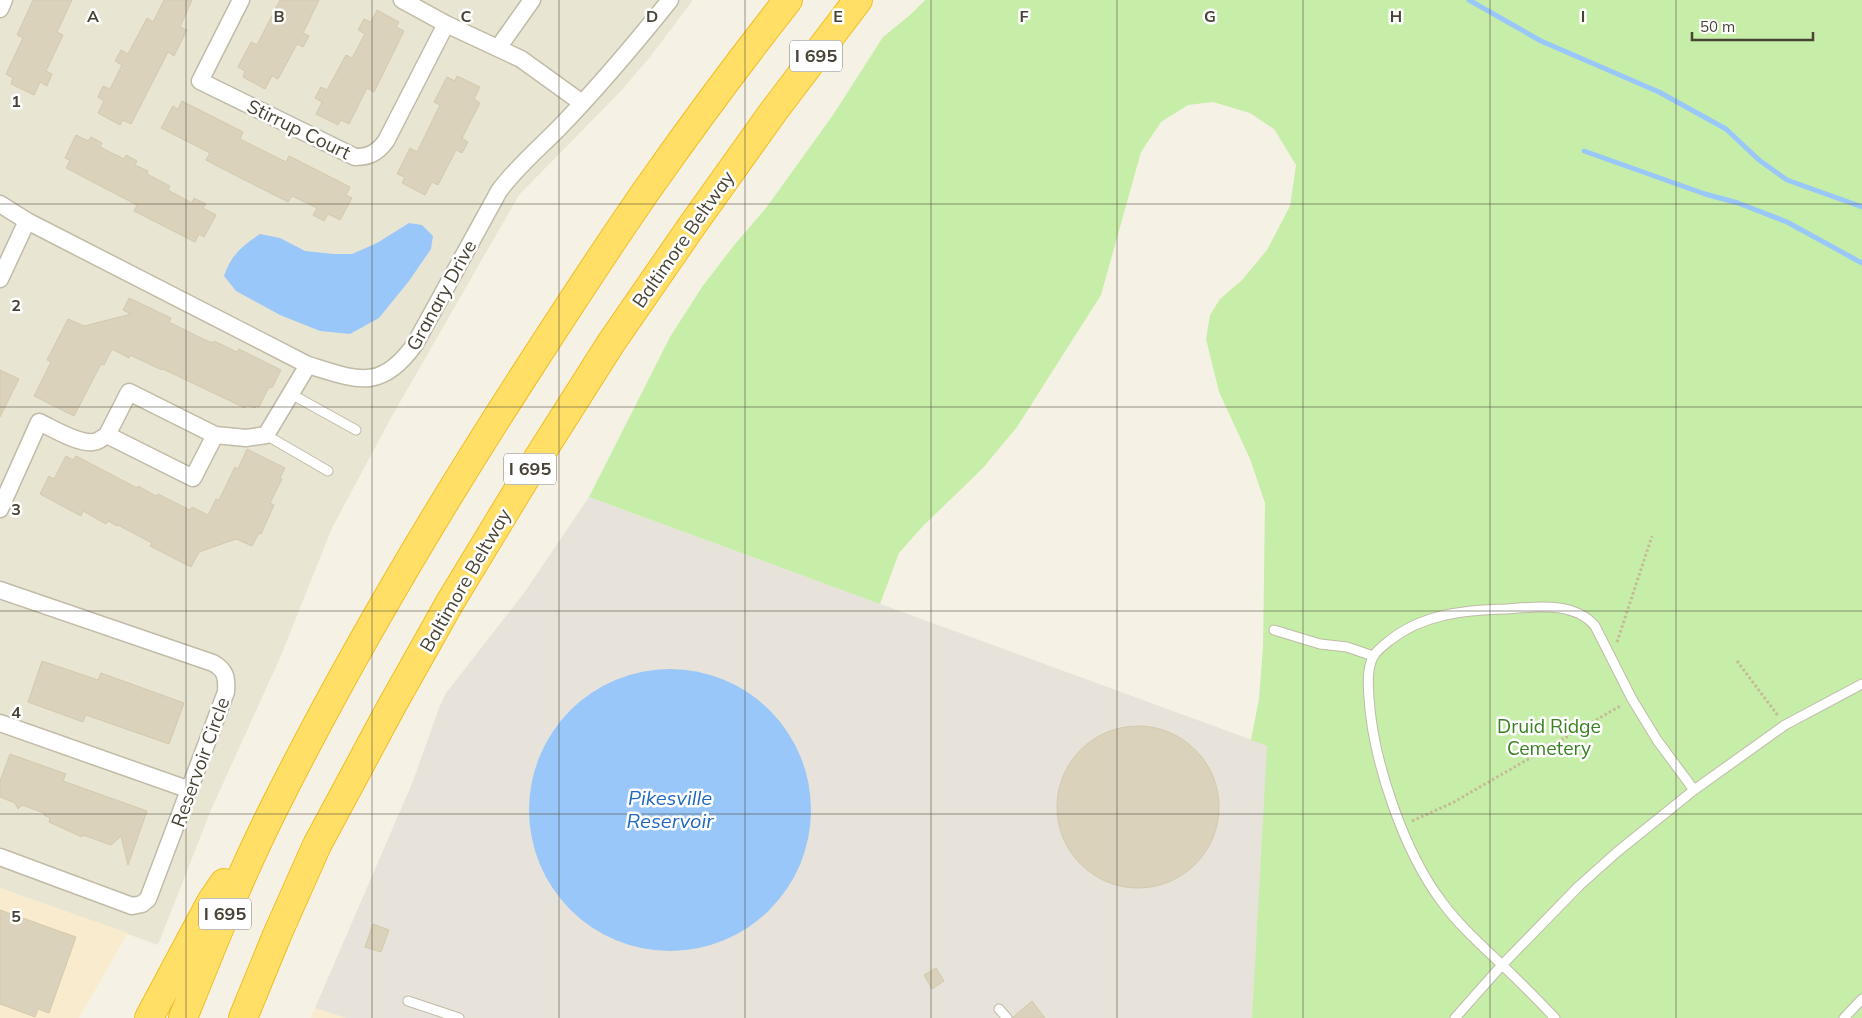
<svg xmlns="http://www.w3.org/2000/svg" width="1862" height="1018" viewBox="0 0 1862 1018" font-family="Mulish,sans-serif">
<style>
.residential{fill:#e9e5d3}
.commercial{fill:#f9ecce}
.industrial{fill:#e7e3da}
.green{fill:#c6eea9}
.water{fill:#9ac7f9}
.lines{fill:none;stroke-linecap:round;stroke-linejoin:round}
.stream{stroke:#9ac7f9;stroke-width:5}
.building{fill:#dbd2bc;stroke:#d3c9ac}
.lane-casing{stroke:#c1bba7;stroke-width:11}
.street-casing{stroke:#c1bba7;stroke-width:19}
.highway-casing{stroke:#f0be24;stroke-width:30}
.path{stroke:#c5ba96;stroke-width:3;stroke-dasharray:2.5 2.5;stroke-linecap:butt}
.lane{stroke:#fff;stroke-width:9}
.street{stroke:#fff;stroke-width:16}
.highway{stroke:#ffdf66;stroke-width:28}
.grid{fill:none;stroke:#484334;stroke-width:1;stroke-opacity:0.55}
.labels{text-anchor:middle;stroke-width:5;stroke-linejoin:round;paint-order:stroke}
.shield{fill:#fff;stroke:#7f7b71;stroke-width:1}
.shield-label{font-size:18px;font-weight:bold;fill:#484334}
.street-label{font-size:19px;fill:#484334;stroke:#fff}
.park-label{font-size:19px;fill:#398120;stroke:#fff}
.water-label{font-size:20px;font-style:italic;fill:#2069c1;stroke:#fff}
.grid-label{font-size:16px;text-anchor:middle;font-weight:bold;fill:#484334;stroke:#fff;stroke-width:5;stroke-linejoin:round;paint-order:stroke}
</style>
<rect width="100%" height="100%" fill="#f5f2e5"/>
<path class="residential" d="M0 0H693L650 57 621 91 519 195 392 416 332 528 280 658 211 810 158 945 0 888Z"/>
<path class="commercial" d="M0 888 128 933 79 1018H0Z
M315 1008 346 1018H311Z"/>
<path class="industrial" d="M589 497 1293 755 1274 1018H346L315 1008 413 781 439 708 446 693 524 593Z"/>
<path class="green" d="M925 0H1862V1018H1252L1267 746 1251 740 1259 699 1263 647 1265 503 1250 459 1219 392 1206 339 1210 315 1220 299 1242 280 1267 250 1290 206 1296 165 1274 129 1250 113 1213 102 1188 105 1161 122 1141 152 1101 295 1017 427 983 468 922 527 899 553 880 604 589 497 670 337 702 287 735 244 766 208 833 115 883 37 910 15Z"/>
<path class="water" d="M409 223 422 225 433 236 431 249 409 281 379 318 350 334 320 331 280 315 236 291 224 276C231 255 242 246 260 234L280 238 305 251 334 254H352L377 243Z
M529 810a141 141 0 1 1 282 0a141 141 0 1 1-282 0Z"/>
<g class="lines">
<path class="stream" d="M1469 0 1541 41 1659 92 1726 129 1759 160 1787 180 1862 207
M1584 151 1705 194 1738 203 1787 222 1862 263"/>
</g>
<path class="building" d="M33 0H72L57 32 63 35 46 71 52 74 47 86 40 82 34 95 11 84 13 78 6 74 23 38 17 35Z
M164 0H192L180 27 187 30 174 56 168 52 131 124 123 120 120 125 98 113 104 101 98 97 103 86 110 89 122 65 115 61 121 50 128 54 147 18 153 22Z
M280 0H319L303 33 309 36 303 47 297 44 278 79 272 76 265 89 243 77 245 71 238 67 251 42 257 45Z
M377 10 399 22 396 27 404 31 374 92 367 88 349 124 341 120 338 125 316 114 322 102 315 98 321 87 327 90 346 55 352 58 365 34 358 30 364 19 371 22Z
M457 76 480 87 474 99 480 103 462 138 468 142 462 153 456 150 438 185 432 182 425 195 402 183 405 177 397 174 410 148 417 152 440 105 434 102 447 77 455 81Z
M182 101 243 132 240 139 286 162 289 156 350 187 346 195 352 198 340 220 328 214 324 221 313 215 317 208 292 196 288 202 217 166 206 160 210 153 161 128 173 106 178 109Z
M76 135 88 141 91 137 102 143 100 147 124 159 126 155 137 161 135 165 148 171 147 174 170 186 168 190 192 203 194 198 206 204 203 208 216 215 204 237 199 234 195 242 134 211 137 205 66 168 70 160 65 158Z
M129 298 171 318 169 322 203 339 213 343 214 341 237 352 239 349 281 370 272 388 269 387 259 407 256 406 255 408 247 405 245 408 163 369 162 370 130 355 129 358 112 349 104 365 101 364 74 416 34 396 51 362 47 360 68 319 84 326 131 314 123 310Z
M0 370 19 379 0 417Z
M247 449 285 468 280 478 282 479 270 503 274 505 261 534 259 533 252 546 236 539 199 552 191 567 150 546 152 543 118 525 117 526 108 521 106 524 83 511 81 516 40 494 49 476 54 479 66 456 73 460 76 456 137 488 138 486 156 496 158 494 190 510 192 507 208 515 216 499 219 500 235 467 238 469Z
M42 661 98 680 101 673 184 703 169 744 86 715 83 722 28 702Z
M1057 807a81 81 0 1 1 162 0a81 81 0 1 1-162 0Z
M10 754 66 774 63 781 147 811 128 865 121 836 111 845 83 835 82 837 49 822 50 818 44 815V813L22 805 18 809 15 803 0 797V781Z
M0 910 76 937 49 1013 38 1009 35 1017 0 1004Z
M373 924 389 930 381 952 365 947Z
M936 968 944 981 932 989 924 975Z
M1032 1001 1045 1018H1013V1017Z"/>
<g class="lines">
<g class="lane-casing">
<path id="lane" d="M291 394 356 430
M266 435 328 471
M1274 630 1320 644 1347 647 1373 656
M408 1001 459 1018
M999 1009 1007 1018
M1455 1018 1502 965 1579 886 1617 852 1694 790 1785 725 1862 684
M1555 1018C1537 999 1518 980 1499 962 1479 943 1458 924 1442 902 1404 852 1373 761 1369 698 1368 685 1367 669 1373 657 1376 651 1384 645 1389 641 1422 614 1465 610 1506 609 1536 607 1574 601 1595 626L1632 699 1657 740 1694 790
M1844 1018 1862 999"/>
</g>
<g class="street-casing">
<path id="street" d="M241 0 200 81 355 157C369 157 377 153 386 141L446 24
M402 0 446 24 521 59 582 103
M0 9 4 0
M498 48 532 0
M0 204 27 221 308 365C357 380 381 392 415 344L499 191C516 168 537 150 557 130 597 89 634 45 670 0
M0 279 27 221
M215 435 129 392 107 435 193 478 215 435 246 438 266 435 308 365
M0 509 39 422C52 428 78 444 93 442 98 442 102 438 107 435
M0 590 213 663C226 670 227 678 226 692L148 899 142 904 132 906 0 857
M0 723 190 790"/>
</g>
<g class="highway-casing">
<path id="highway" d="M149 1018 211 902 224 883
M183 1018C211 948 239 878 273 810 349 658 435 513 527 371 567 309 607 247 649 187 694 123 740 61 788 0
M243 1018 277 935 317 845 390 709 449 604 526 477 611 343 691 227 773 112 858 0"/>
</g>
<path class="path" d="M1617 642 1652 536
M1737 661 1779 717
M1412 821 1454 802 1622 705"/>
<use href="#lane" class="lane"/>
<use href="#street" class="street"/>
<use href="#highway" class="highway"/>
</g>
<path class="grid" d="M186 0V1018M372 0V1018M559 0V1018M745 0V1018M931 0V1018M1117 0V1018M1303 0V1018M1490 0V1018M1676 0V1018M0 204H1862M0 407H1862M0 611H1862M0 814H1862"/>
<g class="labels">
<g class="shield">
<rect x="790" y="40.5" width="52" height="31" rx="4"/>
<rect x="504" y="453.5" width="52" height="31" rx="4"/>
<rect x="199" y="898.5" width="52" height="31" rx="4"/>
</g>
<g class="shield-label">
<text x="816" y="62">I 695</text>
<text x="530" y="475">I 695</text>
<text x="225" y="920">I 695</text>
</g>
<g class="street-label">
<text transform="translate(299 129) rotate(26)" y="7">Stirrup Court</text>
<text transform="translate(683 239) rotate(-55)" y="7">Baltimore Beltway</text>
<text transform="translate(441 295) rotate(-61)" y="7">Granary Drive</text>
<text transform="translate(465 580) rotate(-60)" y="7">Baltimore Beltway</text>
<text transform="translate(200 762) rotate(-70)" y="7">Reservoir Circle</text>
</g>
<g class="park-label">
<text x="1549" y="733">Druid Ridge<tspan x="1549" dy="22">Cemetery</tspan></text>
</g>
<g class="water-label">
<text x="670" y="805">Pikesville<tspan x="670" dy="23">Reservoir</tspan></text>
</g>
</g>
<g class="grid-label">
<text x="93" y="22">A</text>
<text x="279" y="22">B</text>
<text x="466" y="22">C</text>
<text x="652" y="22">D</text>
<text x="838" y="22">E</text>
<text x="1024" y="22">F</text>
<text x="1210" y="22">G</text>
<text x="1396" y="22">H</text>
<text x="1583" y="22">I</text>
<text x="16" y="107">1</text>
<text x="16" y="311">2</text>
<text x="16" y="515">3</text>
<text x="16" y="718">4</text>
<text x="16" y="922">5</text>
</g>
<path d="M1692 32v8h121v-8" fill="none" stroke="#484334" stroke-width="2.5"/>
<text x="1700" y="32" font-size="15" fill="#484334" stroke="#ffffff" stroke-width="4" paint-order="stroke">50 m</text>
</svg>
